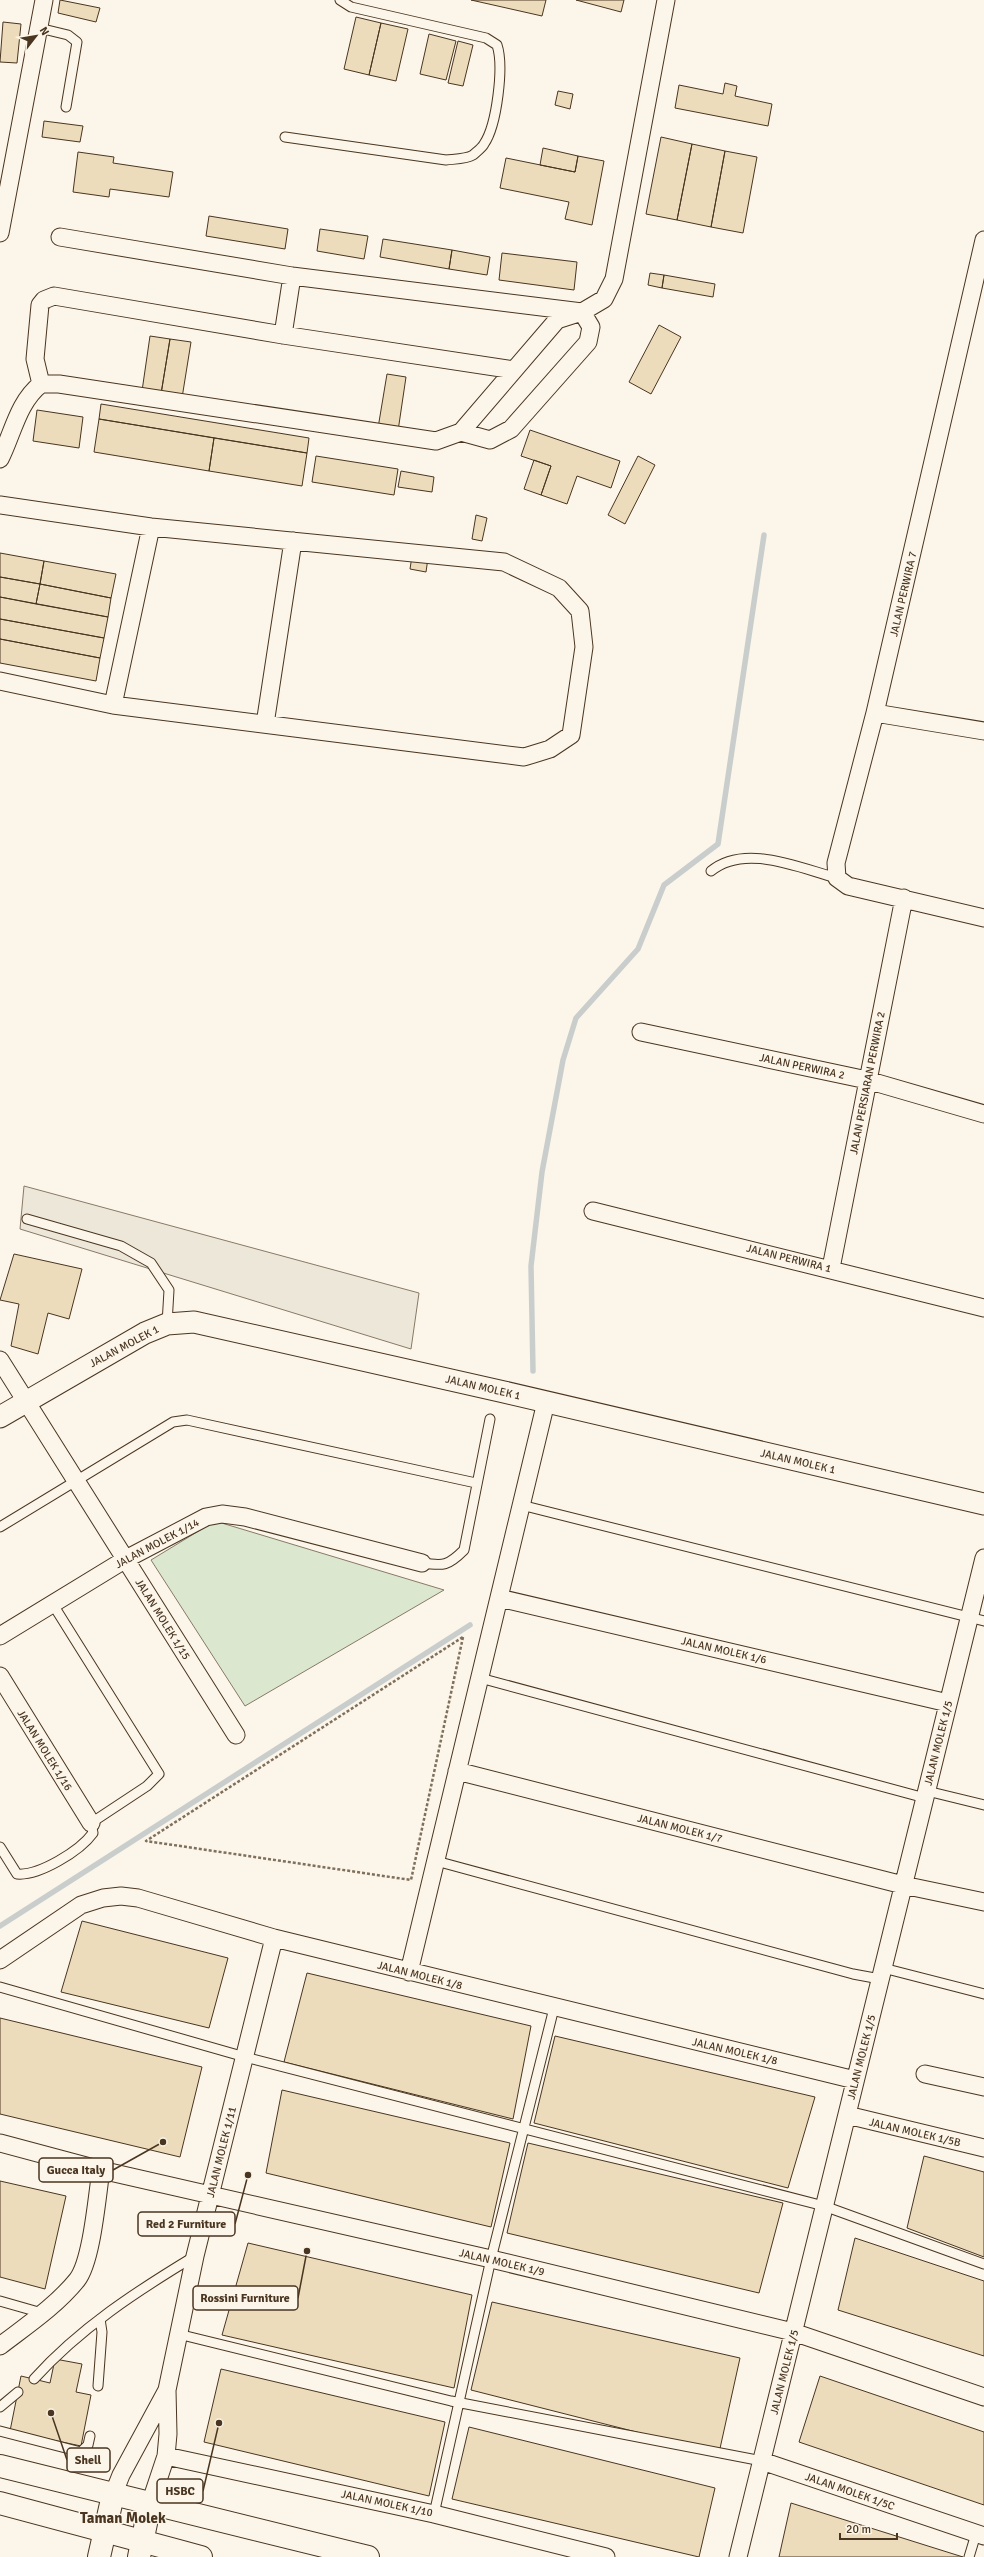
<svg xmlns="http://www.w3.org/2000/svg" width="984" height="2557" viewBox="0 0 984 2557" font-family="Signika,sans-serif">
<style>
.green{fill:#dce7d0;stroke:#887966}
.parking{fill:#ede7d9;stroke:#887966}
.lines{fill:none;stroke-linecap:round;stroke-linejoin:round}
.stream{stroke:#c9cecd;stroke-width:5.5}
.building{fill:#ecdcbc;stroke:#4a3520}
.service-casing{stroke:#4a3520;stroke-width:11}
.minor-casing{stroke:#4a3520;stroke-width:19}
.tertiary-casing{stroke:#4a3520;stroke-width:23}
.secondary-casing{stroke:#4a3520;stroke-width:24}
.primary-casing{stroke:#4a3520;stroke-width:24}
.path{stroke:#7f6f5c;stroke-width:2.5;stroke-dasharray:3 2;stroke-linecap:butt}
.service{stroke:#fbf6e9;stroke-width:9}
.minor{stroke:#fbf6e9;stroke-width:17}
.tertiary{stroke:#fbf6e9;stroke-width:21}
.secondary{stroke:#fbf6e9;stroke-width:22}
.primary{stroke:#fbf6e9;stroke-width:22}
.labels{text-anchor:middle;stroke-width:3;stroke-linejoin:round;paint-order:stroke}
.street-label{font-size:11px;fill:#4a3520;stroke:#fbf6e9}
.district-label{font-size:15px;font-weight:bold;fill:#4a3520;stroke:#fbf6e9}
.leader{fill:none;stroke:#4a3520;stroke-width:1.5}
.callout-dot{fill:#4a3520;stroke:#fbf6e9;stroke-width:1.5}
.callout{fill:#fbf6e9;stroke:#4a3520;stroke-width:1.5}
.callout-label{font-size:12px;text-anchor:middle;font-weight:bold;fill:#4a3520}
</style>
<rect width="100%" height="100%" fill="#fbf6e9"/>
<path class="green" d="M215 1521 444 1590 245 1706 151 1560Z"/>
<path class="parking" d="M24 1186 419 1293 411 1349 20 1229Z"/>
<g class="lines">
<path class="stream" d="M533 1371 531 1266 542 1172 563 1060 576 1018 638 949 664 885 718 844 764 535
M0 1926 470 1625"/>
</g>
<path class="building" d="M60 0 100 8 96 22 58 13Z
M471 0H546L542 16Z
M576 0H624L621 12Z
M356 17 381 23 369 75 344 69Z
M3 22 21 24 17 63 0 62Z
M381 23 408 29 396 81 369 75Z
M429 34 456 41 446 80 420 74Z
M458 41 473 45 463 86 448 83Z
M725 83 737 86 735 96 772 104 768 126 675 108 679 85 723 94Z
M558 91 573 94 570 109 555 105Z
M44 121 83 126 80 142 42 137Z
M661 137 692 144 677 220 646 214Z
M692 144 725 151 711 227 677 220Z
M543 148 578 156 575 172 540 165Z
M725 151 757 157 743 233 711 227Z
M78 152 114 157 113 163 173 172 169 197 110 189 109 197 73 192Z
M578 156 604 161 592 225 565 219 569 202 500 188 506 158 575 172Z
M209 216 288 229 285 249 206 236Z
M320 229 368 236 364 259 317 251Z
M383 239 452 250 449 269 380 257Z
M452 250 490 257 487 275 449 269Z
M502 253 577 262 574 290 499 280Z
M650 273 664 275 662 288 648 285Z
M664 275 715 284 713 297 662 288Z
M659 325 681 337 651 394 629 382Z
M150 336 170 339 161 394 142 391Z
M170 339 191 342 182 398 161 394Z
M387 374 406 377 398 431 378 428Z
M101 404 309 438 307 453 99 419Z
M37 410 83 417 79 448 33 441Z
M99 419 214 438 209 471 94 452Z
M530 430 620 461 611 488 577 476 567 504 541 495 551 466 521 456Z
M214 438 307 453 302 486 209 471Z
M316 456 398 469 394 495 312 482Z
M638 456 655 465 625 524 608 515Z
M534 460 551 466 541 495 524 489Z
M401 471 434 477 432 492 398 487Z
M476 515 487 518 482 541 472 539Z
M0 553 44 561 40 584 0 577Z
M412 556 428 558 426 572 410 569Z
M44 561 116 574 111 598 40 584Z
M0 577 40 584 36 604 0 597Z
M40 584 111 598 108 617 36 604Z
M0 597 108 617 104 638 0 619Z
M0 619 104 638 100 658 0 639Z
M0 639 100 658 96 681 0 663Z
M14 1254 82 1269 69 1319 48 1313 38 1354 11 1346 19 1304 0 1300Z
M82 1921 228 1958 209 2028 61 1992Z
M307 1973 531 2026 513 2119 284 2062Z
M0 2018 202 2067 180 2157 0 2114Z
M555 2036 815 2097 788 2188 534 2123Z
M282 2090 510 2143 491 2227 266 2173Z
M528 2143 783 2203 759 2293 507 2233Z
M924 2156 984 2172V2257L907 2228Z
M0 2181 66 2196 45 2289 0 2277Z
M855 2238 984 2281V2356L838 2310Z
M248 2243 472 2295 454 2388 222 2335Z
M492 2302 740 2358 719 2453 471 2390Z
M55 2359 82 2364 76 2392 91 2395 81 2446 10 2431 21 2376 50 2383Z
M221 2369 445 2422 429 2496 204 2442Z
M820 2376 984 2432V2505L799 2442Z
M469 2427 715 2488 699 2557 452 2499Z
M791 2503 963 2557H779Z"/>
<g class="lines">
<g class="service-casing">
<path id="service" d="M39 28 68 35 77 42 66 107
M285 137 446 160C454 159 467 159 473 155 476 152 482 148 484 144 497 125 504 66 497 45L486 38 351 7 340 0
M711 871C745 843 799 868 837 878
M27 1219 121 1246 151 1263 169 1290 167 1324
M521 1505 984 1621
M0 1527 173 1422 187 1420 476 1483
M422 1563C444 1566 448 1566 464 1550L490 1419
M480 1678 925 1798
M927 1791 984 1805
M0 1847 17 1874C39 1876 80 1851 93 1833L91 1823 147 1786 159 1774 52 1603
M436 1861 853 1974 880 1979
M883 1968 984 1994
M0 1987 245 2057 824 2206 984 2264
M0 2301 42 2313
M178 2334 451 2401 762 2461
M34 2379C80 2328 137 2291 195 2256
M98 2386 102 2332 100 2319
M0 2407 18 2392
M0 2431 81 2452 88 2445 90 2436
M434 2514 491 2259 554 2008
M969 2557 976 2534"/>
</g>
<g class="minor-casing">
<path id="minor" d="M0 233 44 0
M60 237 292 276 582 312 591 327 588 342 511 429 490 440 461 432
M984 240 875 713 836 863 837 878 848 886 984 918
M283 335 292 276
M41 384 35 359 40 305 44 300 54 296 283 335 514 370
M0 459C13 433 18 402 41 384H59L436 441 461 432 557 320 582 312 604 299 614 279 666 0
M0 505 151 527 504 562 559 588 580 611 584 647 571 735 550 749 524 757 113 705 0 681
M113 705 151 527
M875 713 984 731
M265 724 293 541
M641 1032 867 1080 984 1114
M593 1211 984 1308
M831 1268 904 898
M0 1360 236 1735
M499 1598 948 1703
M0 1636 126 1559 206 1517 222 1514 245 1517 422 1563
M0 1676 91 1823
M457 1771 903 1885 984 1902
M0 1960 81 1905 103 1898 121 1896 138 1898 274 1938 855 2080
M409 1972 546 1402
M925 2074 984 2087
M847 2115 984 2148
M0 2143 101 2170 491 2259 793 2332 984 2397
M0 2346C26 2326 56 2306 77 2280 92 2261 97 2196 101 2170
M166 2456 434 2514 606 2557
M762 2461 984 2536
M113 2495 121 2475 167 2390
M150 2504 166 2456 168 2434 167 2390 195 2256 274 1938
M738 2557 984 1558"/>
</g>
<g class="tertiary-casing">
<path id="tertiary" d="M0 1417 145 1333 167 1324 194 1322 504 1392 984 1504"/>
</g>
<g class="secondary-casing">
<path id="secondary" d="M99 2557 113 2495
M139 2557 150 2504"/>
</g>
<g class="primary-casing">
<path id="primary" d="M0 2466 368 2557
M0 2503 201 2557"/>
</g>
<path class="path" d="M463 1637 411 1880 146 1841Z"/>
<use href="#service" class="service"/>
<use href="#minor" class="minor"/>
<use href="#tertiary" class="tertiary"/>
<use href="#secondary" class="secondary"/>
<use href="#primary" class="primary"/>
</g>
<g class="labels">
<g class="street-label">
<text transform="translate(903 594) rotate(-77)" y="4">JALAN PERWIRA 7</text>
<text transform="translate(802 1066) rotate(12)" y="4">JALAN PERWIRA 2</text>
<text transform="translate(867 1083) rotate(-79)" y="4">JALAN PERSIARAN PERWIRA 2</text>
<text transform="translate(789 1258) rotate(14)" y="4">JALAN PERWIRA 1</text>
<text transform="translate(124 1346) rotate(-28)" y="4">JALAN MOLEK 1</text>
<text transform="translate(483 1387) rotate(13)" y="4">JALAN MOLEK 1</text>
<text transform="translate(798 1461) rotate(13)" y="4">JALAN MOLEK 1</text>
<text transform="translate(157 1543) rotate(-28)" y="4">JALAN MOLEK 1/14</text>
<text transform="translate(163 1619) rotate(58)" y="4">JALAN MOLEK 1/15</text>
<text transform="translate(724 1650) rotate(13)" y="4">JALAN MOLEK 1/6</text>
<text transform="translate(938 1743) rotate(-76)" y="4">JALAN MOLEK 1/5</text>
<text transform="translate(45 1750) rotate(58)" y="4">JALAN MOLEK 1/16</text>
<text transform="translate(680 1828) rotate(14)" y="4">JALAN MOLEK 1/7</text>
<text transform="translate(420 1975) rotate(14)" y="4">JALAN MOLEK 1/8</text>
<text transform="translate(735 2051) rotate(13)" y="4">JALAN MOLEK 1/8</text>
<text transform="translate(861 2057) rotate(-76)" y="4">JALAN MOLEK 1/5</text>
<text transform="translate(915 2132) rotate(13)" y="4">JALAN MOLEK 1/5B</text>
<text transform="translate(221 2152) rotate(-76)" y="4">JALAN MOLEK 1/11</text>
<text transform="translate(502 2262) rotate(13)" y="4">JALAN MOLEK 1/9</text>
<text transform="translate(784 2372) rotate(-76)" y="4">JALAN MOLEK 1/5</text>
<text transform="translate(850 2491) rotate(19)" y="4">JALAN MOLEK 1/5C</text>
<text transform="translate(387 2503) rotate(12)" y="4">JALAN MOLEK 1/10</text>
</g>
<g class="district-label">
<text x="123" y="2523">Taman Molek</text>
</g>
</g>
<path class="leader" d="M163 2142L113 2170M248 2175L235 2224M307 2251L298 2298M51 2413L67 2460M219 2423L203 2491"/>
<g class="callout-dot">
<circle cx="163" cy="2142" r="4"/>
<circle cx="248" cy="2175" r="4"/>
<circle cx="307" cy="2251" r="4"/>
<circle cx="51" cy="2413" r="4"/>
<circle cx="219" cy="2423" r="4"/>
</g>
<g class="callout">
<rect x="39" y="2158" width="74" height="24" rx="4"/>
<rect x="138" y="2212" width="97" height="24" rx="4"/>
<rect x="193" y="2286" width="105" height="24" rx="4"/>
<rect x="67" y="2448" width="43" height="24" rx="4"/>
<rect x="157" y="2479" width="46" height="24" rx="4"/>
</g>
<g class="callout-label">
<text x="76" y="2174">Gucca Italy</text>
<text x="186" y="2228">Red 2 Furniture</text>
<text x="245" y="2302">Rossini Furniture</text>
<text x="88" y="2464">Shell</text>
<text x="180" y="2495">HSBC</text>
</g>
<g transform="translate(36 36) rotate(59)" stroke="#fbf6e9" stroke-width="3" paint-order="stroke">
<path d="M0-3L7 15L0 10L-7 15Z" fill="#4a3520"/>
<text y="-6" font-size="11" font-weight="bold" text-anchor="middle" fill="#4a3520">N</text>
</g>
<path d="M840 2533v6h57v-6" fill="none" stroke="#4a3520" stroke-width="2"/>
<text x="846" y="2533" font-size="12" fill="#4a3520" stroke="#fbf6e9" stroke-width="3" paint-order="stroke">20 m</text>
</svg>
